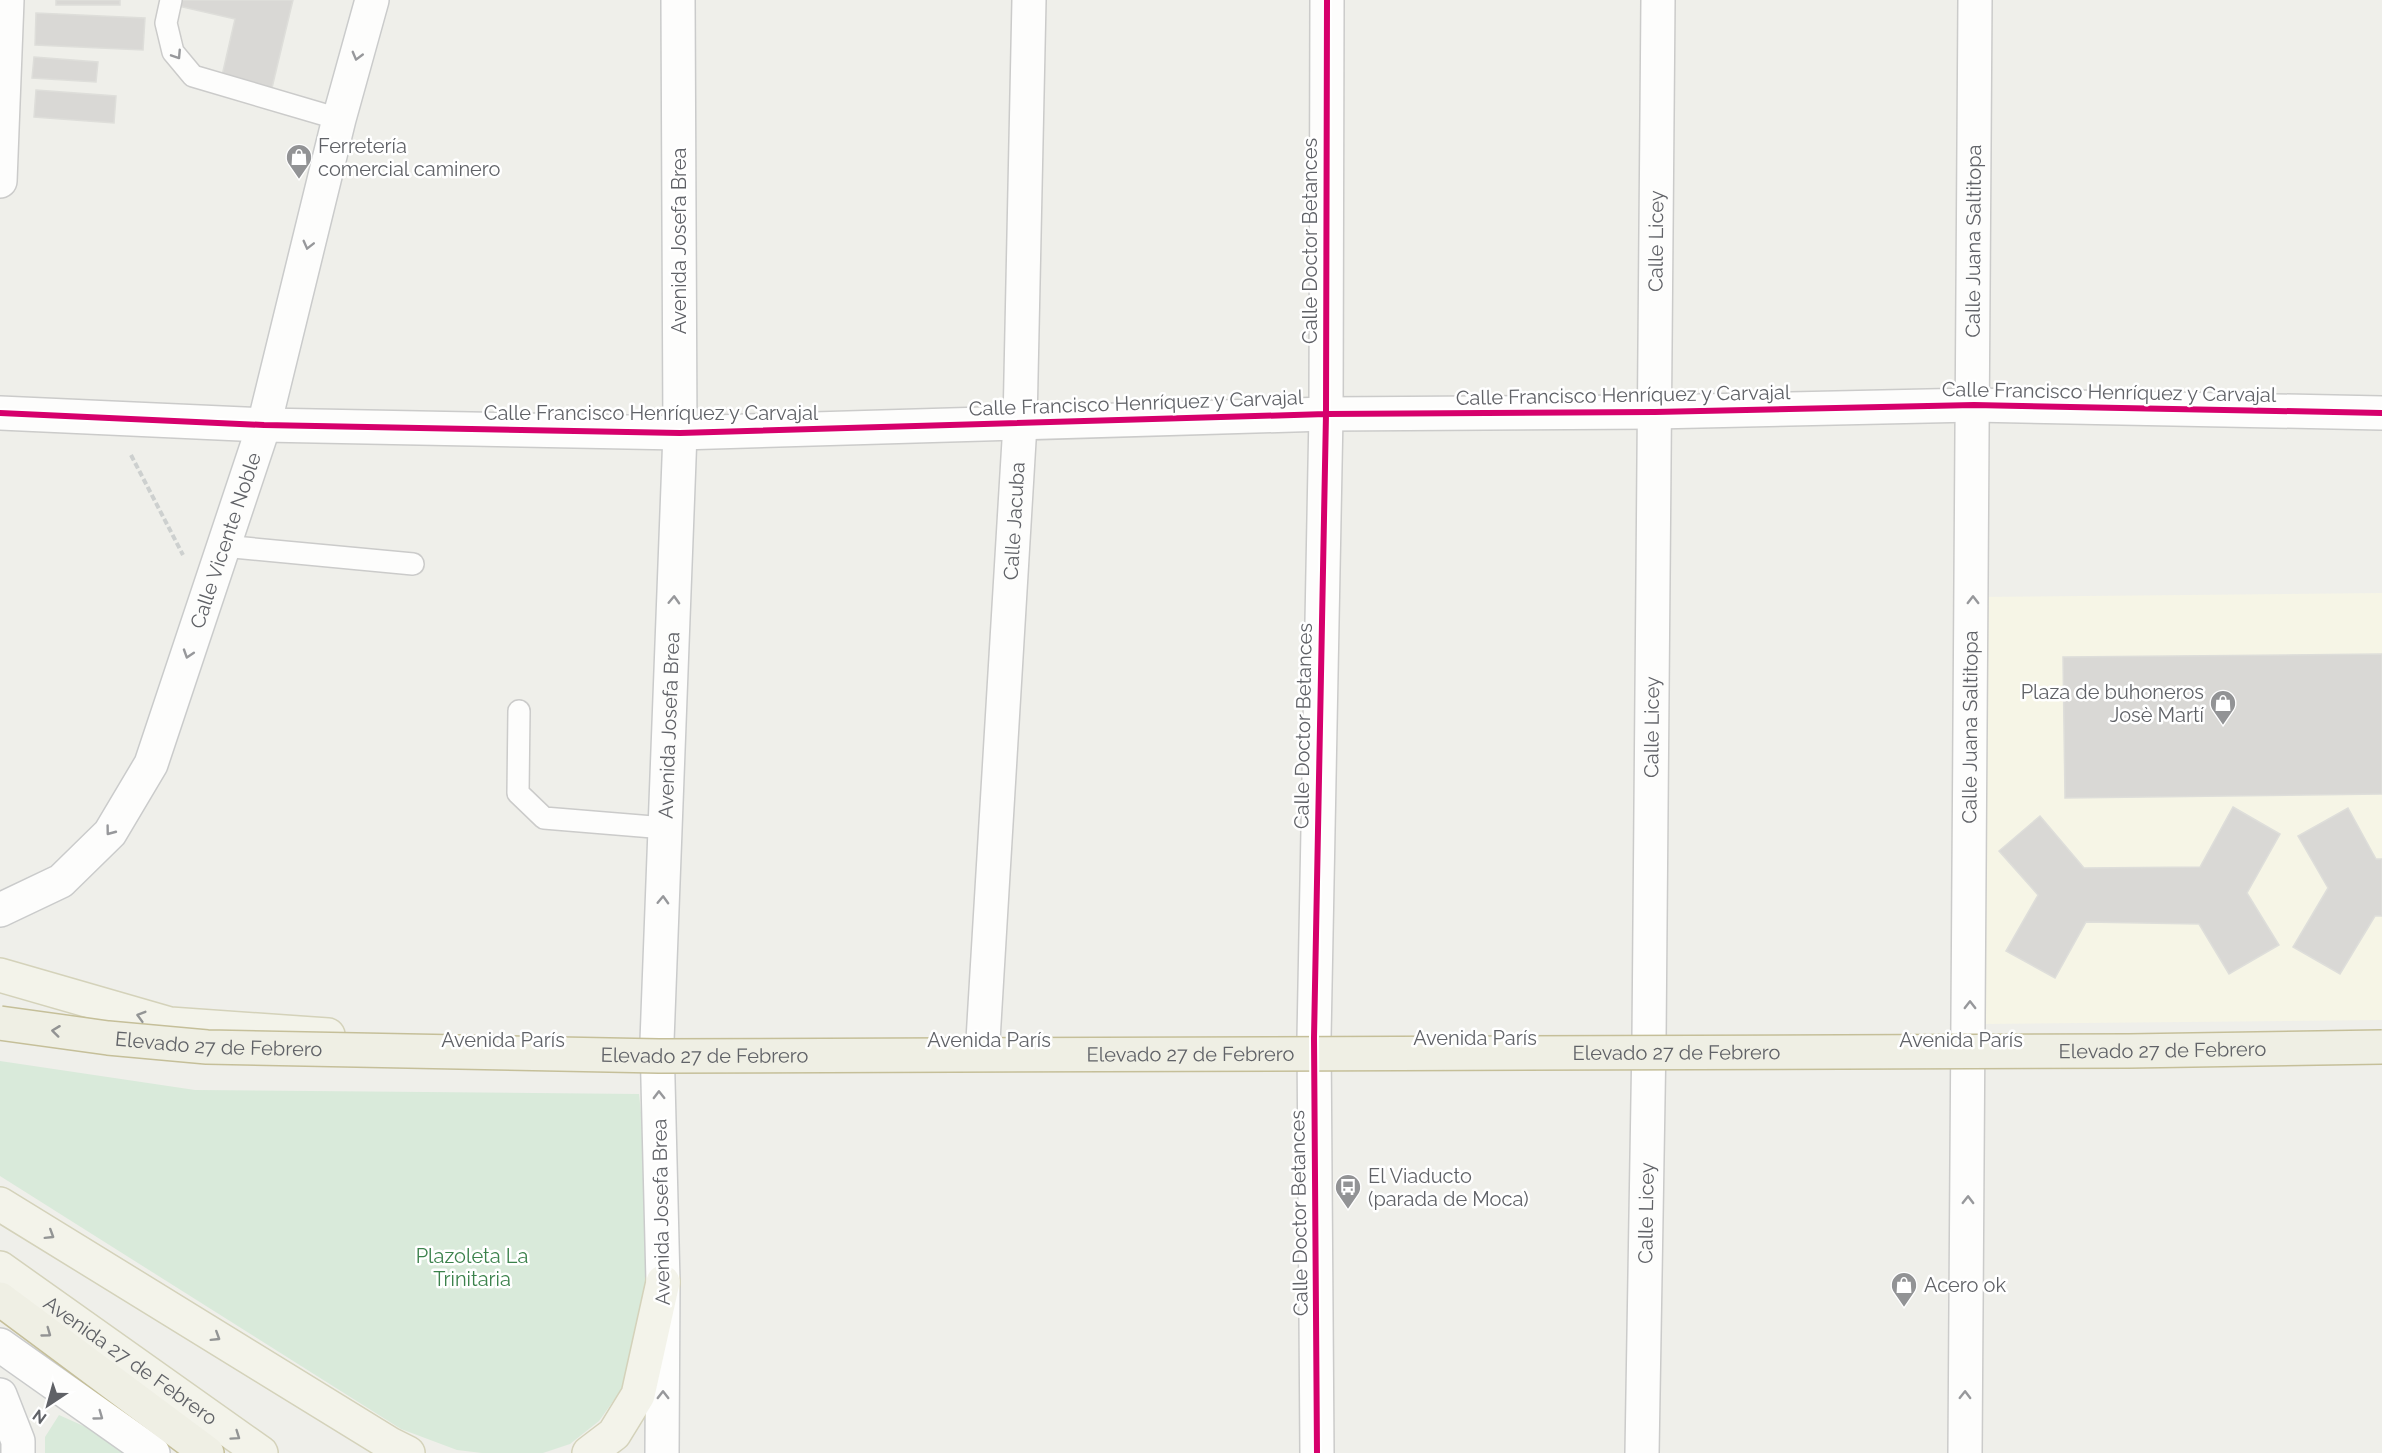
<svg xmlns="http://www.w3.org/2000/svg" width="2382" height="1453" viewBox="0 0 2382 1453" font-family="Raleway,sans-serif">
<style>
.commercial{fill:#f6f5e6}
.green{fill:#d9eada}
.building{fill:#d9d8d5;stroke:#dededa;stroke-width:1.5}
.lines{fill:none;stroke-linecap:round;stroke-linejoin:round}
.lane-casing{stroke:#cbcbca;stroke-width:24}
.street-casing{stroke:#cbcbca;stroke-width:36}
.secondary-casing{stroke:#cacbcb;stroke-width:36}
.primary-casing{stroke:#d4d2ba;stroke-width:36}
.highway-casing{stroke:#c5bf99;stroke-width:36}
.path{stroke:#cdd0cf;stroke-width:4;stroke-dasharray:6 3;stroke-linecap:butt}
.lane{stroke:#fdfdfc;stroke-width:21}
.street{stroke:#fdfdfc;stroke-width:33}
.secondary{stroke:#fdfdfc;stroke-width:33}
.primary{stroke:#f3f3ea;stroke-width:33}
.highway{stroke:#efefe4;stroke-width:33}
.highway-bridge-casing{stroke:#c5bf99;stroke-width:36;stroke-linecap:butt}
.highway-bridge{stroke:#efefe4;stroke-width:33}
.cycleway-casing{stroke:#fff;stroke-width:10}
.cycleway{stroke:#d6006c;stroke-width:6}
.oneway{stroke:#97989b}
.oneway2{stroke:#939595}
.oneway3{stroke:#929393}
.labels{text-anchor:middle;stroke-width:5;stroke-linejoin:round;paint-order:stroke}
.poi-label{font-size:20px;fill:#606267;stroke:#fff;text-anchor:start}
.street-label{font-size:20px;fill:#606267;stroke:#fff}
.park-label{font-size:20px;fill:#3c824c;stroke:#fff}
</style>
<rect width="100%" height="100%" fill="#efefea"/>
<path class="commercial" d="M2382 593V1020L1981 1024 1974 597Z"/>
<path class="green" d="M0 1061 195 1090 639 1094 649 1184 646 1290 629 1379 599 1421 570 1444 543 1453H482L457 1450 401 1429 0 1176Z
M59 1415 88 1428 124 1453H45V1437Z"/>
<path class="building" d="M56 0H120V5H56Z
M179 0H293L271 92 221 80 235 19 178 6Z
M36 13 145 18 143 50 35 45Z
M34 57 98 62 96 82 32 78Z
M36 90 116 96 114 123 34 117Z
M2382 654V794L2065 798 2063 657Z
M2233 807 2280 834 2247 893 2279 945 2229 974 2199 924 2086 922 2055 978 2006 951 2038 895 1999 851 2040 816 2084 868 2200 867Z
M2348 808 2376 859H2382V916H2375L2340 974 2293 947 2328 888 2298 836Z"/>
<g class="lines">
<g class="lane-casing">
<path id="lane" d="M171 0 166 23 173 52 193 76 339 119
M223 546 413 564
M519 711 518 793 544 818 665 828"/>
</g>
<g class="street-casing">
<g id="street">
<path d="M0 181 7 0"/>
<path d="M0 413 264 425 680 433 1326 414 1655 412 1974 405 2382 413"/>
<path id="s1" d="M983 1040 1020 424 1029 0"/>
<path d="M1317 1453 1314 1038 1326 414 1327 0"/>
<path id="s2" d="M1642 1453 1649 1039 1658 0"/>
<path id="s3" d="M1965 1453 1975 0"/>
</g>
</g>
<g class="secondary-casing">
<g id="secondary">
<path id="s4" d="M0 910 61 881 110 833 151 764 264 425 339 119 372 0"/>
<path d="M0 1345 153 1453"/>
<path d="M0 1395 18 1441V1453"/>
<path id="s5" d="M662 1453 663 1282 657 1041 680 433 678 0"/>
</g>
</g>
<g class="primary-casing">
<g id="primary">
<path d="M0 975 170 1024 328 1035"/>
<path d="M0 1204 390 1444 408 1453"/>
<path id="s6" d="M0 1268 261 1453"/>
<path d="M589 1453 614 1434 638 1395 663 1282"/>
</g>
</g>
<g class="highway-casing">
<path id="highway" d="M0 1299 207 1453"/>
</g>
<path class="path" d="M131 455 183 555"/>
<use href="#lane" class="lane"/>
<use href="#street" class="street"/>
<use href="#secondary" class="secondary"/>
<use href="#primary" class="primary"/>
<use href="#highway" class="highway"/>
<g class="highway-bridge-casing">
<g id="highway-bridge">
<path id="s7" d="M0 1023 108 1038 207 1047 659 1056 2129 1051 2382 1047"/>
</g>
</g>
<use href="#highway-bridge" class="highway-bridge"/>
<g class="cycleway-casing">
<path id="cycleway" d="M0 413 264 425 680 433 1326 414 1655 412 1974 405 2382 413
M1317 1453 1314 1038 1326 414 1327 0"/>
</g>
<use href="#cycleway" class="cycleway"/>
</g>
<defs><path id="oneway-chevron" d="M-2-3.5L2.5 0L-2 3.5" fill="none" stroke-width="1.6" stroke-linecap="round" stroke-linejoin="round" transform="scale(1.5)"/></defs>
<g class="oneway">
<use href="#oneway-chevron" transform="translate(177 55) rotate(57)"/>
<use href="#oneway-chevron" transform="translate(357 56) rotate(105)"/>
<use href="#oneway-chevron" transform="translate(308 245) rotate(104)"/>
<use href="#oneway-chevron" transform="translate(674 600) rotate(-88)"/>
<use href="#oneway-chevron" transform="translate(1973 600) rotate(-90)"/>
<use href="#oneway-chevron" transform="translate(188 654) rotate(108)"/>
<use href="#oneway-chevron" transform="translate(110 831) rotate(127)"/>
<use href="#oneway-chevron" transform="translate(663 900) rotate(-88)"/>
<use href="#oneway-chevron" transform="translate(1970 1005) rotate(-90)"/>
<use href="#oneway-chevron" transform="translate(659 1095) rotate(-91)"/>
<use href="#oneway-chevron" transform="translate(1968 1200) rotate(-89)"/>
<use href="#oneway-chevron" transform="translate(663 1395) rotate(-90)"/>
<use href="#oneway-chevron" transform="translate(1965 1395) rotate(-89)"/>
<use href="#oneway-chevron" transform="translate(99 1416) rotate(36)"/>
</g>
<g class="oneway2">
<use href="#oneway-chevron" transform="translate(141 1016) rotate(-164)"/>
<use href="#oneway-chevron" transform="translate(50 1235) rotate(32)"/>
<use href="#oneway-chevron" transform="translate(216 1337) rotate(32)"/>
<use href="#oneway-chevron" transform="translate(236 1436) rotate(35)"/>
</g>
<g class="oneway3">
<use href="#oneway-chevron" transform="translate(56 1031) rotate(-173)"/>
<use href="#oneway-chevron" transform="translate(47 1333) rotate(36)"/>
</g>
<defs>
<g id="shop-pin" transform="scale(1.35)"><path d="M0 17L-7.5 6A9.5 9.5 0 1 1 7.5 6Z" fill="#929395" stroke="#fff"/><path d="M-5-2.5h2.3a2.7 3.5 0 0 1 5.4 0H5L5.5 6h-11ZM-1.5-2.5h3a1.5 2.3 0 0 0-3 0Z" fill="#fff"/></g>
<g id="bus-pin" transform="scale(1.35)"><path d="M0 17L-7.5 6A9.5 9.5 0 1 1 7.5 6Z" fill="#929395" stroke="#fff"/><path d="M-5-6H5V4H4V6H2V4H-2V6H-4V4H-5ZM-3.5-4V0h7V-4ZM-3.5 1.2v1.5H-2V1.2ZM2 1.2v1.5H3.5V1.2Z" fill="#fff"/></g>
</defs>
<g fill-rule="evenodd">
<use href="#shop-pin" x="299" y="157"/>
<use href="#shop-pin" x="2223" y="703"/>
<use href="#bus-pin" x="1348" y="1187"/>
<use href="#shop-pin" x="1904" y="1285"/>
</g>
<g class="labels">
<g class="poi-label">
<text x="318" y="153">Ferretería<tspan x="318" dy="23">comercial caminero</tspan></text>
<text x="2204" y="699" text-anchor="end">Plaza de buhoneros<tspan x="2204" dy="23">Josè Martí</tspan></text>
<text x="1368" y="1183">El Viaducto<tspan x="1368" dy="23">(parada de Moca)</tspan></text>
<text x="1924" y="1292">Acero ok</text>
</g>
<g class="street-label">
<text transform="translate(679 241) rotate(-90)" y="7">Avenida Josefa Brea</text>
<text transform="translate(1310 241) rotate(-90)" y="7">Calle Doctor Betances</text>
<text dy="7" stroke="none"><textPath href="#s2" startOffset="1212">Calle Licey</textPath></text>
<text dy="7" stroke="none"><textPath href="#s3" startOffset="1212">Calle Juana Saltitopa</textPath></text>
<text transform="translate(2109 392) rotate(1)" y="7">Calle Francisco Henríquez y Carvajal</text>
<text transform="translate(1623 395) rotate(-1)" y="7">Calle Francisco Henríquez y Carvajal</text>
<text transform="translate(1136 403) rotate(-2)" y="7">Calle Francisco Henríquez y Carvajal</text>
<text x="651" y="420">Calle Francisco Henríquez y Carvajal</text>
<text dy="7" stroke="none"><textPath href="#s1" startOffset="520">Calle Jacuba</textPath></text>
<text dy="7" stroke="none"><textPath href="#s4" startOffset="452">Calle Vicente Noble</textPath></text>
<text transform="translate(1303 726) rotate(-89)" y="7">Calle Doctor Betances</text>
<text dy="7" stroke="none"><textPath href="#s5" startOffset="728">Avenida Josefa Brea</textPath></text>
<text dy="7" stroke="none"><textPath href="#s2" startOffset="726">Calle Licey</textPath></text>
<text dy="7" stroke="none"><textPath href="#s3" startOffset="726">Calle Juana Saltitopa</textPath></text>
<text x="1475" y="1045">Avenida París</text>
<text x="503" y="1047">Avenida París</text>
<text x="989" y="1047">Avenida París</text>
<text x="1961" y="1047">Avenida París</text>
<text dy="7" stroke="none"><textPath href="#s7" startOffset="220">Elevado 27 de Febrero</textPath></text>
<text dy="7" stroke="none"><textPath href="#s7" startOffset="2164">Elevado 27 de Febrero</textPath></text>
<text dy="7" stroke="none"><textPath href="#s7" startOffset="1678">Elevado 27 de Febrero</textPath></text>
<text dy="7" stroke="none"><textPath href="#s7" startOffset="1192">Elevado 27 de Febrero</textPath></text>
<text dy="7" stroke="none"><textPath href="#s7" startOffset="706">Elevado 27 de Febrero</textPath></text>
<text transform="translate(661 1212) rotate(-91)" y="7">Avenida Josefa Brea</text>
<text dy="7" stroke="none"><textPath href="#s2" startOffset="240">Calle Licey</textPath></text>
<text transform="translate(1299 1213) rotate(-91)" y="7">Calle Doctor Betances</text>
<text dy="7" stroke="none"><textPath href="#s6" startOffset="160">Avenida 27 de Febrero</textPath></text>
</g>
<g class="park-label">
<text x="472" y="1263">Plazoleta La<tspan x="472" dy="23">Trinitaria</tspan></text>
</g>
</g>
<g transform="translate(48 1405) rotate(216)" stroke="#ffffff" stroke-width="4.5" paint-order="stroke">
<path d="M0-4.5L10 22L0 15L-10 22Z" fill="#606267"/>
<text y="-9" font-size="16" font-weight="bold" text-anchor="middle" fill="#606267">N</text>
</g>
</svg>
